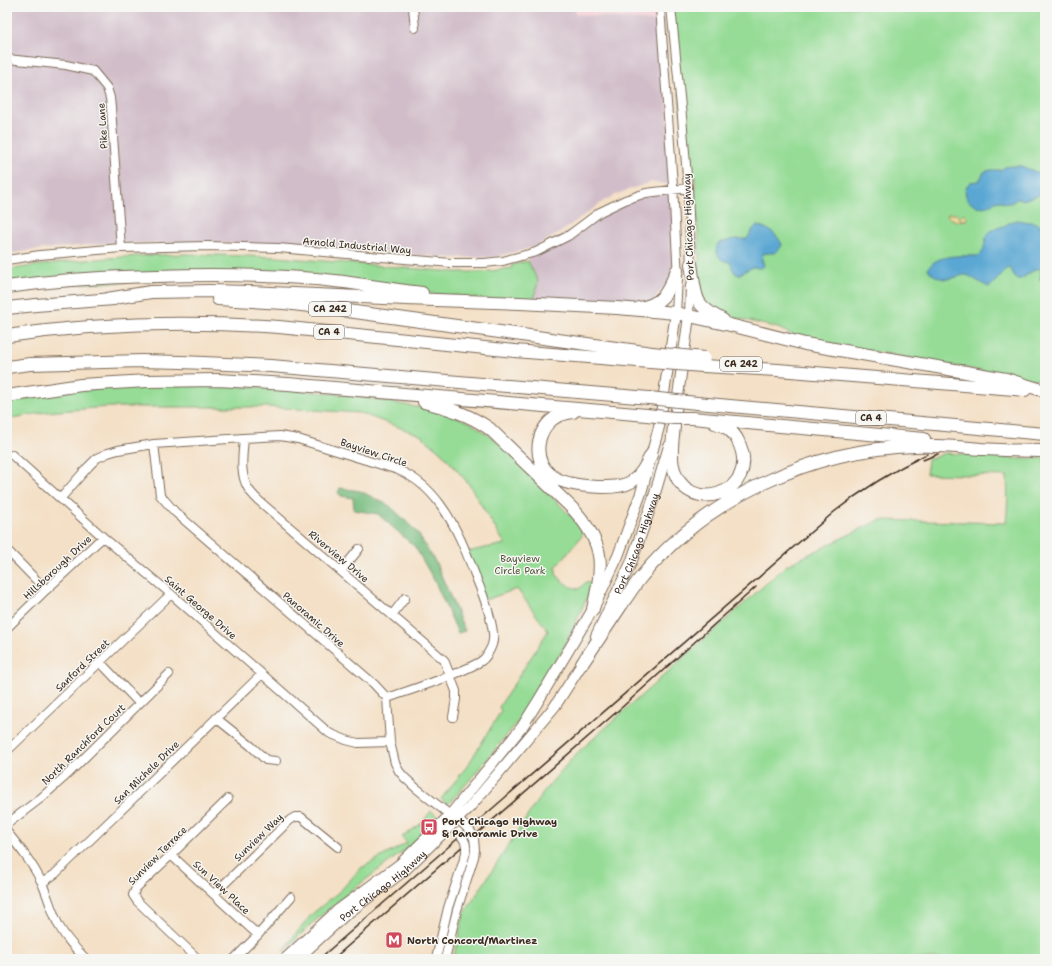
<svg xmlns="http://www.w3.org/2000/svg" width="1052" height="966" viewBox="0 0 1052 966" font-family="'Shantell Sans',sans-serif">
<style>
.built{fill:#f6cfd6}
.industrial{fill:#d1bdc9}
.green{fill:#96dc96;stroke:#68835a}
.forest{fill:#78bc7f;stroke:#5a734e}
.sand{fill:#eeda9e;stroke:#94825e}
.water{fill:#5aa7d3;stroke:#4a6878}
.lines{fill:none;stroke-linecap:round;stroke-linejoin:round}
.minor-casing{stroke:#7c6a59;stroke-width:10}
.major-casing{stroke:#7c6a59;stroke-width:12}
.highway-casing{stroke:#7c6a59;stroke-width:14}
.minor{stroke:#fff;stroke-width:8}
.major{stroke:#fff;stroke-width:10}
.highway{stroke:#fff;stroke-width:12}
.rail{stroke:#3b2a1e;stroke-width:1.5}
.minor-bridge-casing{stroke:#7c6a59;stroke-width:10;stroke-linecap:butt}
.highway-bridge-casing{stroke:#7c6a59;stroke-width:14;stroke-linecap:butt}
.minor-bridge{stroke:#fff;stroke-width:8}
.highway-bridge{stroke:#fff;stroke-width:12}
.labels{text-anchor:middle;stroke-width:3;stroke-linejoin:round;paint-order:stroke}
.shield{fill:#f6f6f2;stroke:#73675e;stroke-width:1}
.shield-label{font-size:9px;font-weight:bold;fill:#3b2a1e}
.street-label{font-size:10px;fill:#3b2a1e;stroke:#f6f6f2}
.park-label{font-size:10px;fill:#52563c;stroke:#f6f6f2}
.poi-label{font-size:10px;font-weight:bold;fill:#3b2a1e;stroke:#f6f6f2;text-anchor:start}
</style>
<rect width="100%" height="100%" fill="#f6f6f2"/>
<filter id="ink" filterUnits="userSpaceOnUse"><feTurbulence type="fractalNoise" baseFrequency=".025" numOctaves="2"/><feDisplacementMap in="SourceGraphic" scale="8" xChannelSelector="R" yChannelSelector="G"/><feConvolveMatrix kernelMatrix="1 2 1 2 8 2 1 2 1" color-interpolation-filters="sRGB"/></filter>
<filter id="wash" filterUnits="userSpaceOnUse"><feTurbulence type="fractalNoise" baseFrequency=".012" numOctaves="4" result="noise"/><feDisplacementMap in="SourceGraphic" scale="16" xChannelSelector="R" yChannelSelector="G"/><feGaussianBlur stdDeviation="0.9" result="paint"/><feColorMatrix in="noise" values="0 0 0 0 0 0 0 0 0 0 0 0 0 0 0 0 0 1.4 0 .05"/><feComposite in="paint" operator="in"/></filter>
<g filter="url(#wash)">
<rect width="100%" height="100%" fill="#f4e0c6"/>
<path class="built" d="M575 7H660L662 22 576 14Z"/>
<path class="industrial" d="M7 7H575L576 14 662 22 673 185 651 182 622 192 605 200 558 234 531 248 494 257 451 258 287 244 198 243H109L34 250 7 254Z
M673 190 677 270 649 305 533 304 538 281 526 255 625 200Z"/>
<path class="green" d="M671 7H1045V381L1004 375 799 338 778 328 724 315 713 310 703 297 700 287 699 277V247L695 190H696L695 176H687Z
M185 254 277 257 455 272H483L512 268V265L528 261 538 281 533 304 258 276 7 287V270C66 260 126 256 185 254Z
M155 384 257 387 350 395 444 412 471 423 494 439 578 523 581 528 582 536 556 567V574C564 583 566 586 579 589L587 581 592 585 590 591 562 651 521 718 469 781 448 804 441 799 468 765 501 711 499 707 548 631 517 589 485 600 466 552 505 544 468 483 441 452 420 435 360 413 266 407H108L46 412 7 419V402L76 390Z
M945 453 1022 459 1045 458V959H453L464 914 543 792 575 755 787 565 826 546 879 520 1006 523C1008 507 1008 492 1007 476L926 474 928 460Z
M431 811 437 816 409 847 352 890 309 926 283 952 294 936 312 914 341 890 361 868 407 843 402 837 422 823Z"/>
<path class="forest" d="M340 488 360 491 390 506 417 532 436 563 465 631 458 633 434 580 415 547 378 514 354 510 353 498 341 496 338 493Z"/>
<path class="sand" d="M955 213H957L958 217 960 218 964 213 967 218 966 220 958 221 955 222 953 219 948 217 947 216 948 214H954Z"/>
<path class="water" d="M1012 166H1021L1039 173 1045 172V186L1039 195 1023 200 1019 198C1015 200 1010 205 1005 203 999 202 1005 201 999 201 994 202 991 205 987 206 979 209 968 204 966 196 964 190 966 186 970 182L979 181 984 172 990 170H1001L1005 167Z
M1017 220 1036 223 1045 228V284C1037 279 1041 278 1041 270L1037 268 1021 279H1017L1014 276 1011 269 1007 268 994 283 989 287C981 284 973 277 966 275 961 275 958 277 953 278 944 281 933 277 928 269 936 253 964 256 979 256 985 250 984 245 986 238 989 229 994 229 1001 227 1007 225 1011 221 1017 220Z
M756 226C766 226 779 235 782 245 775 257 773 251 763 254L762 259 764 266C761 269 758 268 753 267L738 275 736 274 733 270 730 262C720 261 720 258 716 251L718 243 735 239H747L752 230Z"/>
</g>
<g filter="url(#ink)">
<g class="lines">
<g class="minor-casing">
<path id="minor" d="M413 7 415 28
M660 7 673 185 678 278 676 313
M671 7 682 117 688 188 691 269
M7 59 66 65 93 71 107 88 110 98 111 108 121 248
M7 260 40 255 121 248 207 246 278 248 451 263H484L503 261 536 252 568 236 600 212 625 200 646 193 688 188
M689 316 690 285
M244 438C243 454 239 473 248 488 250 492 254 496 258 500L444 660 456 691V699L453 717
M154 444 160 495 175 512 374 684 387 698 390 742 395 763 399 771 404 777 416 788 450 815 458 819 466 827
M12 455 103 537 171 594 329 733 346 740 358 743 390 742
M61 498 88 467 97 458 108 453 118 450 154 444 244 438 280 436 298 439 398 470C415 477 429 489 440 504 457 527 467 554 477 580 484 597 491 615 493 633 494 640 492 647 488 653 486 657 482 661 478 663 450 678 416 688 387 698
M7 550 46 590
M341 571 359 549
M392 615 405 598
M7 628 46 590 103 537
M100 662 139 703
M216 718 251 746 266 760 276 761
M7 751 171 594
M7 824 41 798 69 773 169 674
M7 832C20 848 33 864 42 883 48 897 52 912 59 926 66 939 76 949 86 959
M171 855 258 935
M42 883 55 874 262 674
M214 894 290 820 295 817H301L338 847
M198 959 137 901 133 895 136 888 171 855 228 799
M234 959 258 935 291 897
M436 959 448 908 466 853V847
M445 959 457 910 474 857 475 850 474 839"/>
</g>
<g class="major-casing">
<g id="major">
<path d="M674 425 689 316"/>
<path id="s1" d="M596 636 631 563 653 500 669 446"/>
<path d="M285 959 338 910 400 864 450 815 522 727 540 698 593 609 618 556 641 493 659 427 676 313"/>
<path id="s2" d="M297 959 344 916 405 870 469 808 555 706 582 664 585 657"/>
</g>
</g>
<g class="highway-casing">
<path id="highway" d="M691 264C693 275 694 293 699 302 704 310 715 316 723 320
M7 287C57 280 108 277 158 276 211 274 264 275 316 279 352 282 387 289 422 293
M107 299 151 292 210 291 248 292 406 299 520 303 617 308 676 313 730 325 805 344 1006 379 1045 391
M218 299 284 303 319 307 652 353
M7 308 36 305 114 299
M639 308C664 304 668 291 677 270
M7 336C97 323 188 321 279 327L515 351 650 362
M703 366 778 370 1025 390
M7 367 30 364 142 361 181 362 271 366 649 398
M7 396 81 385 147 381 218 380 288 384 647 415
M424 402C448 408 469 414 490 429L574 510C606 546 603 565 593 609
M697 403 1045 434
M573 412C568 413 562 414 558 416 536 427 531 460 551 475 565 487 615 491 631 482 641 476 646 465 651 455
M692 418 924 439
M674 426C673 438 670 453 673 466 684 519 764 494 738 441 734 432 725 425 715 423
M582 664C596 643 610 622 624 601 630 593 635 584 642 576 707 497 813 449 915 446 937 445 959 447 981 449 1003 450 1024 451 1045 451"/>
</g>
<use href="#minor" class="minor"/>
<use href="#major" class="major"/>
<use href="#highway" class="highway"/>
<path class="rail" d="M923 460 938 454
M319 959 834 512C863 489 894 470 927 454
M333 959 620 709 756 587"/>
<g class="minor-bridge-casing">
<path id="minor-bridge" d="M466 827 471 832 474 839
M459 833C463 838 466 841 466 847"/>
</g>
<g class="highway-bridge-casing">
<path id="highway-bridge" d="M652 353 704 358
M650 362 703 366
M649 398 697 403
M647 415 674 418H692"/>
</g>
<use href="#minor-bridge" class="minor-bridge"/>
<use href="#highway-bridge" class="highway-bridge"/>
</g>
</g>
<defs>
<g id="bus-square" transform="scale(0.9)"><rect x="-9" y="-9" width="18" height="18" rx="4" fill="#d1495b" stroke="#f6f6f2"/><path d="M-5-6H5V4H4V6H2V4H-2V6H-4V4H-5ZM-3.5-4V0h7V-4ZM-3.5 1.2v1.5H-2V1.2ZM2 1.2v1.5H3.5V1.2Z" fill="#fff"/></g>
<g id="metro-square" transform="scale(0.9)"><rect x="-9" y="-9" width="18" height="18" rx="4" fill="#d1495b" stroke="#f6f6f2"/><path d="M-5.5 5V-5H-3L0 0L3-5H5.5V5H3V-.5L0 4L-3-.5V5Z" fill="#fff"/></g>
</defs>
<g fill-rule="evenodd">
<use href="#bus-square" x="429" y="827"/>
<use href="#metro-square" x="394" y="940"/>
</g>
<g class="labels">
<g class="shield">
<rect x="309" y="302" width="42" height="14" rx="3"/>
<rect x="314" y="325" width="30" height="14" rx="3"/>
<rect x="720" y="357" width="42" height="14" rx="3"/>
<rect x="856" y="411" width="30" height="14" rx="3"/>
</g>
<g class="shield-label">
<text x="330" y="312">CA 242</text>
<text x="329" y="335">CA 4</text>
<text x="741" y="367">CA 242</text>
<text x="871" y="421">CA 4</text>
</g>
<g class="street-label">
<text transform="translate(102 126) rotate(-94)" y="4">Pike Lane</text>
<text transform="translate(688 227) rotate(-92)" y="4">Port Chicago Highway</text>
<text transform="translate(357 245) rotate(5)" y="4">Arnold Industrial Way</text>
<text transform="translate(374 452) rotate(18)" y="4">Bayview Circle</text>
<text dy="4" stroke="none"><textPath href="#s1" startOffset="101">Port Chicago Highway</textPath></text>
<text transform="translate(339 556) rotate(40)" y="4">Riverview Drive</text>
<text transform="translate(57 567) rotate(-43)" y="4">Hillsborough Drive</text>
<text transform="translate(201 607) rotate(41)" y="4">Saint George Drive</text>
<text transform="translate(314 619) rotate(41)" y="4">Panoramic Drive</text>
<text transform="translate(82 665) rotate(-44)" y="4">Sanford Street</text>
<text transform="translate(83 744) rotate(-44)" y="4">North Ranchford Court</text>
<text transform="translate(146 772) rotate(-44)" y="4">San Michele Drive</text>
<text transform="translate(258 837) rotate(-44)" y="4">Sunview Way</text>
<text transform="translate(157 855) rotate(-45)" y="4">Sunview Terrace</text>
<text dy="4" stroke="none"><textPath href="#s2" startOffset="113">Port Chicago Highway</textPath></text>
<text transform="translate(222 887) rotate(43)" y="4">Sun View Place</text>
</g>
<g class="park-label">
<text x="520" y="562">Bayview<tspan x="520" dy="12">Circle Park</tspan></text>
</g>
<g class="poi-label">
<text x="442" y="825">Port Chicago Highway<tspan x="442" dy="12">&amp; Panoramic Drive</tspan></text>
<text x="407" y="944">North Concord/Martinez</text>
</g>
</g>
<rect width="1052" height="966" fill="none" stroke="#f6f6f2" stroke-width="24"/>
</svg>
